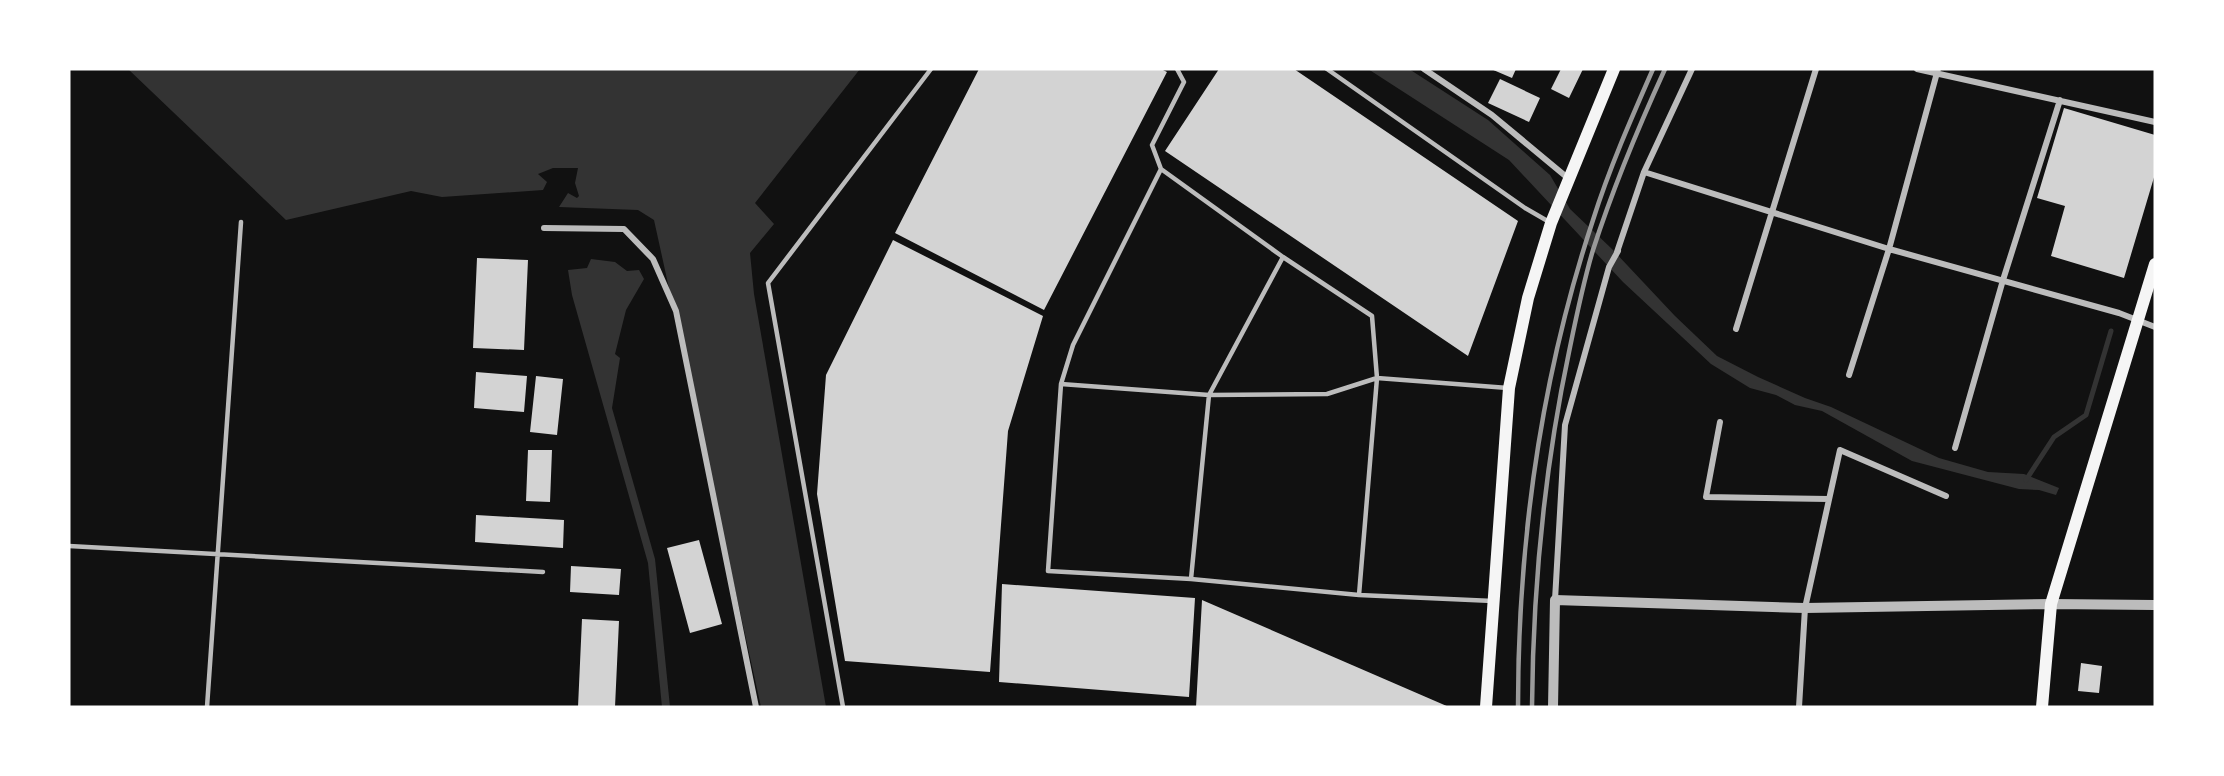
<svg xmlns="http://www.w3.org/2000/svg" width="2224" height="776" viewBox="0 0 2224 776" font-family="Mulish,sans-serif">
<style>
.water{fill:#333}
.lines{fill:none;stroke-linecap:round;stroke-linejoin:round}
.stream{stroke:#333;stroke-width:5}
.building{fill:#d3d3d3}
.service{stroke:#bcbcbc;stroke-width:4.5}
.minor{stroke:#bcbcbc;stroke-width:6}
.tertiary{stroke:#bcbcbc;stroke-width:10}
.secondary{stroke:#f5f5f5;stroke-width:12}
.rail{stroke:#9a9a9a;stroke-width:4.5}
</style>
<rect width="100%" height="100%" fill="#111"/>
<path class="water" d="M128 69H860L755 203 774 224 750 253 754 294 826 707H761L654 220 638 210 559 207 568 193 577 198 579 196 575 183 578 168H553L538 174 547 182 543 190 442 197 411 191 286 220Z
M1368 69H1409L1488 120 1550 175 1570 209 1612 249 1675 316 1717 356 1758 377 1805 398 1831 407 1939 458 1988 472 2024 474 2059 488 2056 495 2039 490 2019 489 1912 461 1822 411 1795 405 1776 395 1750 388 1711 364 1623 282 1509 160Z
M591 259 615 262 627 271 639 270 644 279 626 310 615 354 620 358 612 408 655 559 670 707H662L648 563 572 295 568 270 587 268Z"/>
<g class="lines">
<path class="stream" d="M2026 480 2054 437 2086 415 2111 331"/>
</g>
<path class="building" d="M979 69H1161L1167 72 1044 310 895 233Z
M1219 69H1294L1518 221 1468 356 1165 151Z
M1491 69H1516L1512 78Z
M1561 69H1583L1569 98 1551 89Z
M1500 79 1540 98 1529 122 1488 103Z
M2064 108 2155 135V174L2124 278 2051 256 2065 206 2037 198Z
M893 240 1043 316 1008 431 990 672 845 661 817 494 826 375Z
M477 258 528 260 524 350 473 348Z
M476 372 527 376 524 412 474 408Z
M536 376 563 379 557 435 530 432Z
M528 450H552L550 502 526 501Z
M476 515 564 520 563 548 475 542Z
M699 540 722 624 690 633 667 548Z
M571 566 621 569 619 595 570 592Z
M1002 584 1195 598 1189 697 999 682Z
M1202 600 1449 707H1196Z
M582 619 619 621 615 707H578Z
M2081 663 2102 666 2099 693 2078 691Z"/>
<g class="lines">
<path class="service" d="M1177 69 1184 82 1152 145 1161 169 1283 257 1372 316 1377 378 1359 595
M1327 69 1525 208 1551 223
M1161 169 1073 345 1061 384 1048 571 1191 579 1359 595 1493 601
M1061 384 1209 395 1327 394 1377 378 1508 388
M69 546 543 572
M1191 579 1209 395 1283 257
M207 707 241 222
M843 707 768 283 931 69"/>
<path class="minor" d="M1424 69 1492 115 1569 179
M1917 69 2155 122
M1644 172 1889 249 2119 313 2155 327
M544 228 624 229 653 259 676 311 756 707
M1617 252 1644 172 1692 69
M1736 329 1816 69
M1849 375 1889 249 1938 69
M1720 422 1706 497 1829 499
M1955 448 2003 280 2060 100
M1555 600 1565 425 1609 267 1618 251
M1799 707 1805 608 1840 450 1946 496"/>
<path class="tertiary" d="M1553 707 1555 600 1805 608 2051 604 2155 605"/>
<path class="secondary" d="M1486 707 1509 388 1528 298 1551 223 1614 69
M2042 707 2051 604 2155 264"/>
<path class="rail" d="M1518 707C1518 542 1541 377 1593 220 1609 169 1631 119 1653 69
M1532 707C1533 586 1544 470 1569 352 1576 318 1583 283 1593 250 1613 188 1638 128 1665 69"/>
</g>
<rect width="2224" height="776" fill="none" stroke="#ffffff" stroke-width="141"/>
</svg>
